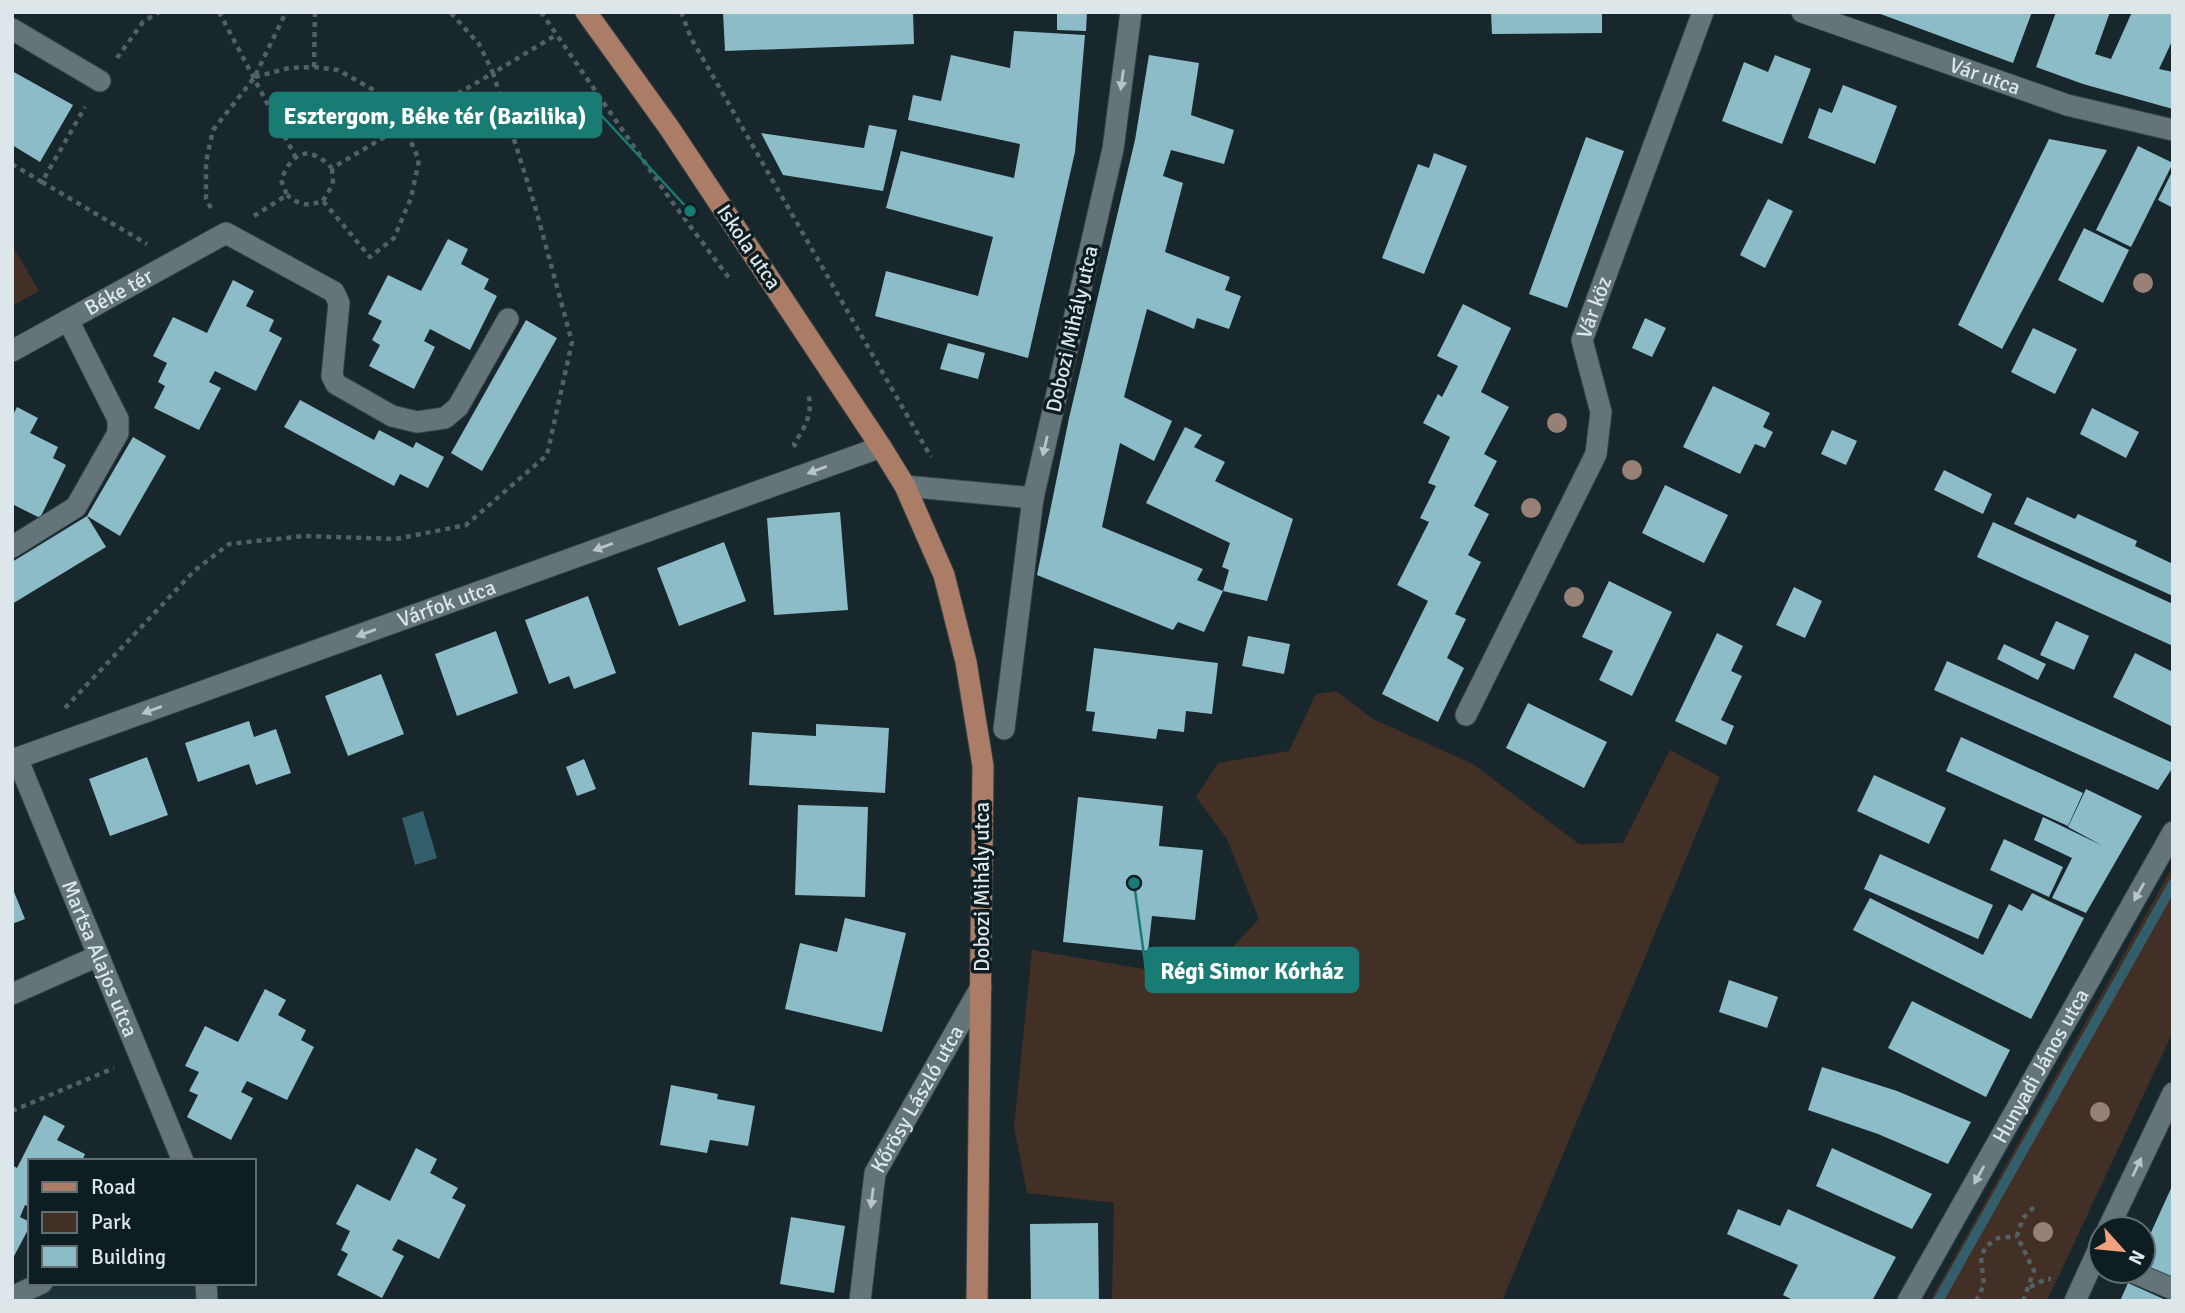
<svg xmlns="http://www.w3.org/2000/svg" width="2185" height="1313" viewBox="0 0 2185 1313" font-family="Signika,sans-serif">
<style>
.built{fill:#1a3238}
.green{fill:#422f26}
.water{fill:#325f6b}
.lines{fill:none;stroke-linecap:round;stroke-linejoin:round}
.stream{stroke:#325f6b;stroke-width:10}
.building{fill:#8dbcc9}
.minor-casing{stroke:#374346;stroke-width:23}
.major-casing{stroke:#374346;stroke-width:23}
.path{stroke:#536064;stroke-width:4.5;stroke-dasharray:5 5;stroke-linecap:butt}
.minor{stroke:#64757a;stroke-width:21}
.major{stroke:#ac7d66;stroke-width:21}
.tree{fill:#978176}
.oneway{fill:#b9c4c8}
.labels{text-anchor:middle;stroke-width:7;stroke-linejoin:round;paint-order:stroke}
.street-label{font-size:21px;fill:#dde6e9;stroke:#0e1d21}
.leader{fill:none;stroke:#197c74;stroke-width:2.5}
.callout-dot{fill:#197c74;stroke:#0e1d21;stroke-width:2.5}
.callout{fill:#197c74;stroke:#197c74;stroke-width:2.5}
.callout-label{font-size:23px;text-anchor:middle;font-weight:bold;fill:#fff}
</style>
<rect width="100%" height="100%" fill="#18272b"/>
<path class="built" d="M42 1283H206L207 1301H12Z"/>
<path class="green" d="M12 245 39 291 12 306Z
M1336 691 1373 719 1473 764 1579 844 1623 843 1670 750 1720 777 1502 1301H1112L1114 1203 1027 1193 1014 1127 1032 950 1203 979 1259 919 1227 839 1196 797 1218 763 1289 751 1316 694Z
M2173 866V1032L2047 1301H1930Z"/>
<path class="water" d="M423 811 437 858 415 865 402 818Z"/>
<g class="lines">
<path class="stream" d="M1938 1301 2173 884"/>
</g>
<path class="building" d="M723 12H913L914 44 725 51Z
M1057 12H1087L1086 31 1057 30Z
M1491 12H1602V33L1492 34Z
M1875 12H2032L2013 63Z
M2056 12H2110L2095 54 2111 59 2132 12H2173V39L2159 69 2173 72V109L2083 84 2036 67Z
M1014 31 1085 35 1075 152 1028 358 875 316 886 271 978 296 993 237 886 208 901 151 1014 178 1020 144 908 120 913 95 941 101 951 55 1010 68Z
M1149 55 1199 63 1191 115 1234 130 1224 164 1171 150 1163 176 1183 183 1165 252 1230 277 1225 290 1241 296 1229 329 1197 318 1194 329 1147 309 1124 397 1172 421 1154 461 1120 443 1102 527 1203 569 1197 580 1223 591 1229 570 1222 567 1230 543 1146 503 1185 427 1202 435 1194 447 1225 462 1215 481 1293 519 1267 601 1223 591 1204 632 1178 622 1173 630 1037 575 1069 418 1135 140Z
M1775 55 1811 69 1782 144 1722 121 1744 62 1768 72Z
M12 71 73 105 40 162 12 145Z
M1843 85 1897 106 1875 164 1808 138 1819 108 1832 113Z
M869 125 897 130 883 191 783 175 761 133 864 148Z
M1586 137 1624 151 1567 308 1529 294Z
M2049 139 2107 150 2002 349 1958 325Z
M2138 146 2173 163 2131 247 2096 230Z
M1434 153 1467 166 1424 274 1382 258 1418 164 1429 168Z
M2173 170V208L2158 200Z
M1768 199 1793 211 1765 268 1740 255Z
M2084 228 2129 250 2103 303 2058 280Z
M448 239 468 249 461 264 489 279 484 289 497 296 470 350 430 329 424 341 435 347 414 389 369 366 380 345 372 340 382 321 368 314 388 275 421 291Z
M233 280 254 291 246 306 274 320 269 331 282 338 256 391 215 371 209 382 221 388 199 430 154 408 165 386 158 382 167 363 153 356 173 317 207 333Z
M1463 304 1511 328 1481 392 1509 407 1484 454 1497 461 1474 506 1489 514 1468 555 1481 562 1455 614 1466 619 1447 658 1464 668 1438 722 1382 694 1428 601 1397 585 1429 522 1420 518 1436 486 1428 483 1450 437 1423 423 1438 394 1442 397 1458 366 1437 356Z
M1645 318 1666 328 1652 357 1632 348Z
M526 320 557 338 482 471 451 453Z
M2033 328 2077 349 2055 394 2011 372Z
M948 343 985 353 978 379 940 369Z
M1713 386 1770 413 1763 427 1773 432 1765 448 1755 444 1740 474 1683 447Z
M300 400 374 440 379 430 413 448 416 442 444 457 428 488 400 474 394 486 284 427Z
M17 407 38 418 30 433 58 447 53 458 66 465 40 518 12 504V417Z
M2092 408 2139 432 2126 458 2080 434Z
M1832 430 1857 441 1846 465 1821 454Z
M133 437 166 456 120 536 87 516 106 547 12 604V562L87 516Z
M1944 470 1992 494 1983 514 1934 490Z
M1665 485 1728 515 1704 563 1642 533Z
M2027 497 2075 519 2078 514 2137 541 2135 546 2173 564V596L2014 524Z
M840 512 848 610 774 615 767 518Z
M1993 522 2173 604V646L1977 557Z
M724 542 746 601 679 626 657 568Z
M1609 581 1672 612 1632 696 1599 680 1613 651 1582 637Z
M1794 587 1822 601 1805 638 1776 625Z
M588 596 616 673 574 689 569 676 549 684 525 620Z
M2056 621 2089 636 2074 670 2040 655Z
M496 631 518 693 457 716 435 654Z
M1717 633 1743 646 1731 671 1742 676 1721 720 1734 726 1726 745 1675 721Z
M1248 636 1290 644 1284 674 1242 666Z
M2004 644 2046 664 2038 680 1997 659Z
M1094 648 1218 663 1212 714 1186 711 1184 732 1158 729 1156 739 1092 731 1095 712 1086 711Z
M2135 653 2173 672V727L2113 697Z
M1947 661 2173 763V767L2158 790 1934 690Z
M381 674 404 734 348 756 325 696Z
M1528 703 1607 742 1584 788 1506 748Z
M249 721 254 737 276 729 291 773 256 785 249 764 198 782 185 743Z
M816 724 889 728 885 793 749 785 752 732 816 736Z
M1961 737 2083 793 2068 826 1946 771Z
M147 757 168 815 110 836 89 779Z
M584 759 596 789 577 796 566 767Z
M1874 775 1946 808 1929 844 1857 811Z
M2086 789 2142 816 2086 913 2052 898 2072 858 2034 840 2043 817 2103 846 2068 827Z
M1078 797 1163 806 1159 846 1203 850 1195 920 1152 916 1148 951 1063 942Z
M798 805 868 807 865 897 795 895Z
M2004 839 2063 867 2049 897 1990 870Z
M1880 854 1993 905 1978 939 1864 889Z
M12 887 25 919 12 924Z
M2032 893 2084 918 2031 1019 1853 930 1870 898 1983 955 2009 904 2022 911Z
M845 918 906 933 882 1032 785 1009 800 943 837 952Z
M1729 980 1778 997 1767 1028 1719 1012Z
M265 989 286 1000 278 1015 306 1030 301 1040 314 1047 287 1100 247 1081 241 1092 253 1098 231 1140 187 1117 198 1095 189 1091 199 1072 185 1066 205 1026 238 1042Z
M1912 1001 2010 1050 1986 1097 1888 1048Z
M1822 1067 1897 1091 1971 1122 1948 1164 1878 1134 1808 1110Z
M671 1085 718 1094 717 1099 755 1106 748 1146 710 1140 707 1153 660 1145Z
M44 1115 65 1126 57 1140 85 1154 82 1161H30V1207L25 1205 20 1217 30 1222V1226L12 1260V1165L17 1168Z
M416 1148 437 1159 430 1173 458 1188 452 1198 466 1205 439 1259 398 1239 392 1250 404 1256 382 1298 337 1275 348 1254 341 1250 350 1231 336 1224 357 1184 390 1201Z
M1832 1148 1932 1194 1912 1229 1816 1186Z
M2173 1184V1280L2143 1267V1250Z
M1738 1209 1780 1226 1788 1209 1896 1257 1872 1301H1795L1783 1295 1798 1265 1727 1234Z
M791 1217 845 1226 834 1293 780 1284Z
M1098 1223 1099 1301H1031L1030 1224Z
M2128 1283 2168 1301H2120Z"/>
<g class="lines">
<g class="minor-casing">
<g id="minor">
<path id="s1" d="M1802 12 2067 105 2173 130"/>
<path d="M12 29 100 81"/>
<path id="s2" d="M12 351 226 233 334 292 339 303 332 376 336 384 392 416 417 422 445 418 458 407 508 319"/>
<path d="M905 486 1033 498"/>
<path d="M12 547 76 507 118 433V419L68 320"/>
<path id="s3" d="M1466 715 1596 454 1601 412 1582 340 1703 12"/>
<path d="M1004 729 1033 498 1113 149 1131 12"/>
<path id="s4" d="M17 758 183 1161"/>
<path id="s5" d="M12 760 881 447"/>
<path d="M12 994 98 956"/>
<path d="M2108 1229 2173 1093"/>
<path d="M2130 1271 2173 1289"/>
<path d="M206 1283 207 1301"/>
<path d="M12 1297 42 1283"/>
<path id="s6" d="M860 1301 875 1173 981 987"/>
<path id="s7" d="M1908 1301 2173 832"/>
<path d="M2075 1301 2101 1244"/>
</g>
</g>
<g class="major-casing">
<path id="major" d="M586 12 670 129 881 447 905 486 944 575 966 662 983 766 977 1301"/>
</g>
<path class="path" d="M219 12 295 156
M541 12 670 199 729 278
M681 12 691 38 931 457
M117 58 143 22 159 12
M314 67 315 12
M255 77 289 68 314 67 338 70 372 89 404 126 419 160 411 198 394 238 370 257 323 201C308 206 300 206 287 195
M12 164 42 182 85 107
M42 182 147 244
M323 201 333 184 332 168
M211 208 206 199V162L213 130 254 78 286 12
M254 216 287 195 281 180C293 150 309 145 332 168L493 73 479 44 450 12
M796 447 794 444C804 429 814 413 808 394
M65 708 194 571 229 544 304 536 396 539 466 525 547 455 572 342 535 206 493 73 556 35
M12 1111 114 1068
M2030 1287 2046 1279H2051
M1976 1301 1984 1285 1981 1258 1985 1247 1998 1238 2017 1236
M2023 1301 2034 1271 2017 1236 2023 1218 2034 1207"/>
<use href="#minor" class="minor"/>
<use href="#major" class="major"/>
</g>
<g class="tree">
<circle cx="2143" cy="283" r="10"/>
<circle cx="1557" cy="423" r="10"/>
<circle cx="1632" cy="470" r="10"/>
<circle cx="1531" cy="508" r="10"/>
<circle cx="1574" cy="597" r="10"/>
<circle cx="2100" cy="1112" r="10"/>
<circle cx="2043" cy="1232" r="10"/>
</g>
<defs><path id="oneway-solid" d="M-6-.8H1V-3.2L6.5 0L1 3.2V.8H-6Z" transform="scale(1.75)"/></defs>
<g class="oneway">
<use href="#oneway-solid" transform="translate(1122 80) rotate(98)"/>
<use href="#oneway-solid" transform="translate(1045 446) rotate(103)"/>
<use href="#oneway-solid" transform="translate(817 470) rotate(160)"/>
<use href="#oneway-solid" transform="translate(603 547) rotate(160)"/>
<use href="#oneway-solid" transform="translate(366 633) rotate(160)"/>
<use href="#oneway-solid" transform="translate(152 710) rotate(160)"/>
<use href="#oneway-solid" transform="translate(2139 892) rotate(119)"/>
<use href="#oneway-solid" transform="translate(2137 1167) rotate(-65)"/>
<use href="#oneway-solid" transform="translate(1979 1175) rotate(119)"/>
<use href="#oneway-solid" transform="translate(872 1198) rotate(97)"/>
</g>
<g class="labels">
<g class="street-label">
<text dy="7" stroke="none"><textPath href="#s1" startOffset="194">Vár utca</textPath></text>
<text transform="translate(749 247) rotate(56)" y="7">Iskola utca</text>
<text dy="7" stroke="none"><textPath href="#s2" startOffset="122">Béke tér</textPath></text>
<text dy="7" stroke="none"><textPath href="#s3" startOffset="443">Vár köz</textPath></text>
<text transform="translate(1072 329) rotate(-77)" y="7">Dobozi Mihály utca</text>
<text dy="7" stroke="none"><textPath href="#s5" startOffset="462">Várfok utca</textPath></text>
<text transform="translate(982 887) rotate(-90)" y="7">Dobozi Mihály utca</text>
<text dy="7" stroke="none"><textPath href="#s4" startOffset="217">Martsa Alajos utca</textPath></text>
<text dy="7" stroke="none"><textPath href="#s7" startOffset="270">Hunyadi János utca</textPath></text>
<text dy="7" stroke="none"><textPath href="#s6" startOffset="214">Kőrösy László utca</textPath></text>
</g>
</g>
<path class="leader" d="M690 211L601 115M1134 883L1146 970"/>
<g class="callout-dot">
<circle cx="690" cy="211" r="7"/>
<circle cx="1134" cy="883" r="7"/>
</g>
<g class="callout">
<rect x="270" y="93" width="331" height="44" rx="7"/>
<rect x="1146" y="948" width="212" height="44" rx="7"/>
</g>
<g class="callout-label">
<text x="435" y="124">Esztergom, Béke tér (Bazilika)</text>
<text x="1252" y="979">Régi Simor Kórház</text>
</g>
<rect width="2185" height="1313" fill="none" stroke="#dde6e9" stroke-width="28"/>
<rect x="28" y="1159" width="228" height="126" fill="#0e1d21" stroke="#616d71" stroke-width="2"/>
<rect x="42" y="1182" width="35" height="10" fill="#ac7d66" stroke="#616d71" stroke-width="2"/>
<text x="91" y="1194" font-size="21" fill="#dde6e9">Road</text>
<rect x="42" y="1212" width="35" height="21" fill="#422f26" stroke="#616d71" stroke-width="2"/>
<text x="91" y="1229" font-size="21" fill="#dde6e9">Park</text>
<rect x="42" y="1246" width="35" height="21" fill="#8dbcc9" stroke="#616d71" stroke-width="2"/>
<text x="91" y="1264" font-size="21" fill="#dde6e9">Building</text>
<g transform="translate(2122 1250) rotate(117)"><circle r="33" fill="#0e1d21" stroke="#616d71" stroke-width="2"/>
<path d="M0-5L12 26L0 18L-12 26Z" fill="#f1a17c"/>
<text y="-10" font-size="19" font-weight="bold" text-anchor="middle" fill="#dde6e9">N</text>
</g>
</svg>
